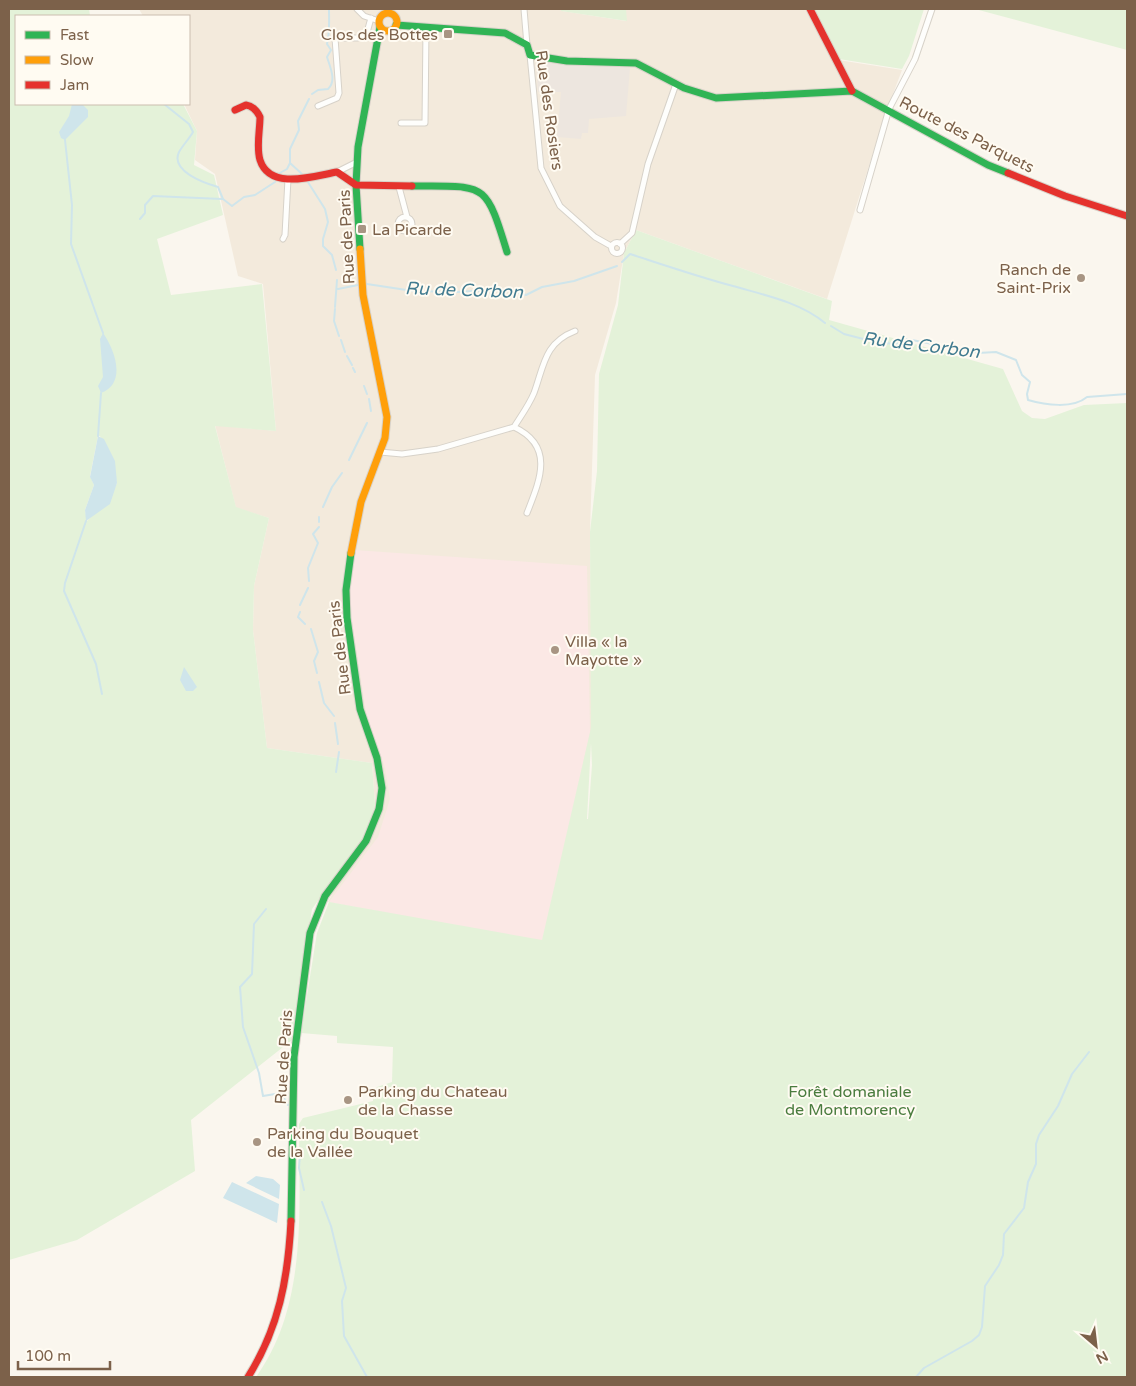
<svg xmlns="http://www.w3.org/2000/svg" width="1136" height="1386" viewBox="0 0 1136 1386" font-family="'Varela Round',sans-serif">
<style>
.residential{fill:#f3eadc}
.industrial{fill:#ede6df}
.medical{fill:#fbe8e5}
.green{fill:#e4f2d9;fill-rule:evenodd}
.water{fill:#cfe5eb}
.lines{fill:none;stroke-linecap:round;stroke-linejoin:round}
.stream{stroke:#cfe5eb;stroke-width:2}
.street-casing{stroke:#d7d2c9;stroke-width:7}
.fast-casing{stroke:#d8d2c9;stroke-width:9}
.slow-casing{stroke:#d8d2c9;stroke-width:9}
.jam-casing{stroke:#d8d2c9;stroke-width:9}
.street{stroke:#fefefc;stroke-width:5}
.fast{stroke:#30b455;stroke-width:7}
.slow{stroke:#ff9f0a;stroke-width:7}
.jam{stroke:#e5322d;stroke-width:7}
.poi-dot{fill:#a89583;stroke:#fffbf2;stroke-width:2}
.labels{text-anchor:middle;stroke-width:4;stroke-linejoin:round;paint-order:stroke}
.poi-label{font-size:16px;fill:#7c614a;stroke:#fffbf2;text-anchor:start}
.street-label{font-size:16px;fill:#7c614a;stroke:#fffbf2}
.park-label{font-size:16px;fill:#4a7c3e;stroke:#fffbf2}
.water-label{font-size:18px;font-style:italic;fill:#417b90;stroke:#fffbf2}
</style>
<rect width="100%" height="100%" fill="#faf6ee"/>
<path class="residential" d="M139 9H561L562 11 626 21V9H805L832 59 902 70 885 115 827 299 636 230 624 253 616 303 595 375 590 532 592 727 542 940 328 902 371 822 375 804 372 763 267 748 253 630 254 586 269 518 236 508 215 425 276 431 263 284 238 276 215 174 195 160 197 131 184 104H189V16H143Z"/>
<path class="industrial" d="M536 62 616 64 630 68 626 116 589 119 588 133H582L581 139 557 137 561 92H538Z"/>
<path class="medical" d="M354 550 587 566 590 732 565 847 543 937 535 960 495 933 329 902 378 837 390 799 385 767 367 718 351 616 350 593Z"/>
<path class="green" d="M9 9H89L90 16H16V104H183L197 131 194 165 214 175 223 215 157 239 171 295 262 284 276 431 215 426 236 507 269 518 254 586 253 630 267 748 372 763 375 804 371 822 362 840 312 909 292 1040 191 1120 195 1171 77 1240 9 1260ZM98 436H100L117 483 112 494 87 521 85 510 94 485 90 476Z
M561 9H626L627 21 561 11Z
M813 9H924L909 56 902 69 839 59Z
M975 9H1127V50Z
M636 230 832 301 829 320 1003 369 1022 411 1032 418 1045 419 1084 405 1127 403V1377H256C308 1305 299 1208 299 1124L303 1118 373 1101V1094L377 1087 392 1082 393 1047 337 1043V1036L301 1033 317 933 329 902 542 940 591 728 590 532 597 471 599 374 618 305 624 253ZM591 743 592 765 588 819H587Z"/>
<path class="water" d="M72 104 83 105 88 110V117L65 140 61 138 59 132 69 116Z
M103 333C115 350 127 383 101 393L98 386 103 377 100 339Z
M98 436 104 439 115 461 117 483 110 504 86 521 85 510 94 485 90 477Z
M184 667 197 687 193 691H186L180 680Z
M256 1176 273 1179 280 1185 279 1199 246 1183Z
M232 1182 279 1204 277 1223 223 1198Z"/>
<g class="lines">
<path class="stream" d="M312 94 318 90 328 89C337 81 330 67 327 57L331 50 327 44C330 32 329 22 329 9
M164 104 189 124 193 132C189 139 183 145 179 152 170 171 204 183 218 187L223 199 232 206 244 197 255 195 275 182
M65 140 72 205 71 244 103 333
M278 174 287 169 290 163
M302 174 290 163V149L299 130 298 121 309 99
M306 179 325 209 328 222 323 239V246L332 255 336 270
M140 219 145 213V205L153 196 222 199
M622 262 630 254C664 265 699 277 733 286 764 295 800 302 825 323
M367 284 413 291 457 292 509 289 526 295 542 287 574 281 617 266
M338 289 358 285
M335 307 337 280
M335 309 334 321 339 336
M831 326 844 334 875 342 895 344 907 339 978 353 996 352 1016 360 1022 375 1030 382 1027 394 1028 400C1045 405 1073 409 1087 397L1127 394
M341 340 345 352
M347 356 352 365
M353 368 355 372
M364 386 367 394
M369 399 371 411
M98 436 101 393
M349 460 367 423
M323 507 332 487 342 473
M86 521 65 583 64 591 96 664 102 694
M319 522V517
M309 581 308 568 318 543 313 534 319 527
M300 605 308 588
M300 612 298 617 305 624
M311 629 318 652 314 661 317 673
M319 682 324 703 334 716
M335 723 338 744
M336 772 339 752
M266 909 254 924 252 974 240 987 243 1027 259 1073 263 1096 281 1093 288 1105
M300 1153 299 1168 304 1190
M322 1202 331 1226 346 1288 342 1301 344 1336 367 1377
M916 1377 924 1368 972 1341 979 1335 982 1327 985 1286 999 1265 1003 1255 1004 1234 1024 1208 1028 1182 1036 1164V1144L1039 1135 1058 1106 1072 1074 1089 1052"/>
<g class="street-casing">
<path id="street" d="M357 9 364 16 379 21
M524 9 527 45
M530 55 541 168 560 206 595 237 611 246
M318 106 337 98 339 93 335 38H357L366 36 371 18
M401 123H425L426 28
M337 172 357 162
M399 187 407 217
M860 210 889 109 915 59 932 9
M398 224a7 7 0 1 1 14 0a7 7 0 1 1-14 0Z
M283 239 285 235 288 179
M611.5 248a5.5 5.5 0 1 1 11 0a5.5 5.5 0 1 1-11 0Z
M620 244 632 233 648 164 676 84
M514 427C521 416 529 405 534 393 544 366 544 343 575 331
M514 427C555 446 540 480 527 513
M380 452 402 454 438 449 514 427"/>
</g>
<g class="fast-casing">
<path id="fast" d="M396 25 505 33 527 45 530 55 567 61 636 63 684 88 716 98 852 91 988 165 1008 173
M412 186C485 187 485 179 507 252
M360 249 356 185 358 147 380 27
M291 1221 294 1057 310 933 325 896 366 841 379 809 382 788 377 758 360 709 347 618 346 590 351 553"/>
</g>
<g class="slow-casing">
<path id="slow" d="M379 22a9 9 0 1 1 18 0a9 9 0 1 1-18 0Z
M351 553 361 502 385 438 387 417 363 295 360 249"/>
</g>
<g class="jam-casing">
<path id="jam" d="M810 9 852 91
M235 110 246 105C253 106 257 111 260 117 260 130 256 147 260 160 270 191 314 176 337 172L356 185 412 186
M1008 173 1065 196 1127 216
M248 1377C279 1328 288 1278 291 1221"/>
</g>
<use href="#street" class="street"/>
<use href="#fast" class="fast"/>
<use href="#slow" class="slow"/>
<use href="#jam" class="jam"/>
</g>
<g class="poi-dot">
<rect x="443" y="29" width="10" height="10" rx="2.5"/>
<rect x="357" y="224" width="10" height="10" rx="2.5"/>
<circle cx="1081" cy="278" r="5"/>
<circle cx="555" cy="650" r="5"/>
<circle cx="348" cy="1100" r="5"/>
<circle cx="257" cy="1142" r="5"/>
</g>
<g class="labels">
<g class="poi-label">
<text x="438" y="40" text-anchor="end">Clos des Bottes</text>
<text x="372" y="235">La Picarde</text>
<text x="1071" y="275" text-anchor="end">Ranch de<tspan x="1071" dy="18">Saint-Prix</tspan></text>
<text x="565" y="647">Villa « la<tspan x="565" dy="18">Mayotte »</tspan></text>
<text x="358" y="1097">Parking du Chateau<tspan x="358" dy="18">de la Chasse</tspan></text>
<text x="267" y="1139">Parking du Bouquet<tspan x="267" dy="18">de la Vallée</tspan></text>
</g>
<g class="street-label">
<text transform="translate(550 110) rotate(82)" y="6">Rue des Rosiers</text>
<text transform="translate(967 134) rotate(27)" y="6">Route des Parquets</text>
<text transform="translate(346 237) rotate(-93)" y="6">Rue de Paris</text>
<text transform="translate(339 648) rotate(-97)" y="6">Rue de Paris</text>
<text transform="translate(283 1057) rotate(-86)" y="6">Rue de Paris</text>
</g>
<g class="park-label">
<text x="850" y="1097">Forêt domaniale<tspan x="850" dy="18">de Montmorency</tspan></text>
</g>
<g class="water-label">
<text transform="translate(464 290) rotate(2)" y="6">Ru de Corbon</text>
<text transform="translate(921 345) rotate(7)" y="6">Ru de Corbon</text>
</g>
</g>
<rect width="1136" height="1386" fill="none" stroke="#7c614a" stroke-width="20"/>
<rect x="15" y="15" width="175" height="90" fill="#fffbf2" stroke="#cbbdaf"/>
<rect x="25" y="31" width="25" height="8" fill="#30b455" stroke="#cbbdaf"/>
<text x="60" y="40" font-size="15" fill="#7c614a">Fast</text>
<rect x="25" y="56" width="25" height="8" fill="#ff9f0a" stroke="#cbbdaf"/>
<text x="60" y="65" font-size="15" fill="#7c614a">Slow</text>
<rect x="25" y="81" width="25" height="8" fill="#e5322d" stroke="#cbbdaf"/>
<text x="60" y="90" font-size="15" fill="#7c614a">Jam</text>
<g transform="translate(1096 1346) rotate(152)" stroke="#fffbf2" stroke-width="4" paint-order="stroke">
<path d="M0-4L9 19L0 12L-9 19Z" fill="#7c614a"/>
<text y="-8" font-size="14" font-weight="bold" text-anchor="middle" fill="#7c614a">N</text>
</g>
<path d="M18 1361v8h92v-8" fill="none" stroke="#7c614a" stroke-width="2.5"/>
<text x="25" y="1361" font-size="15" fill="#7c614a" stroke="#fffbf2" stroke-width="4" paint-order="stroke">100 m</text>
</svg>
